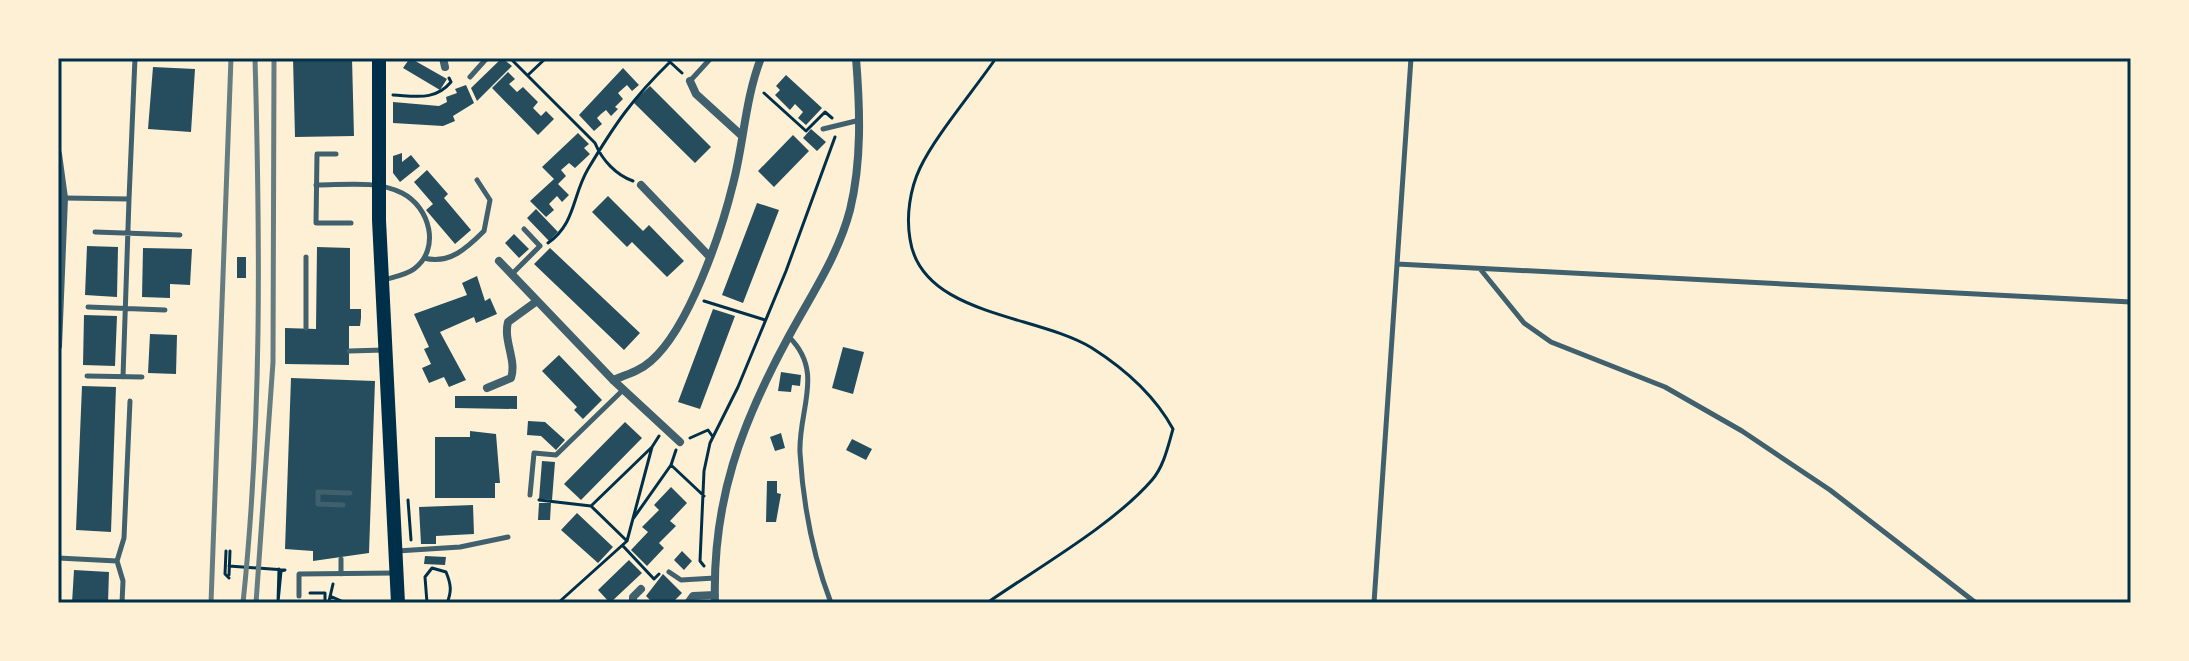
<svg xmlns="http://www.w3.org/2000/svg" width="2189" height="661" viewBox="0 0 2189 661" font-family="'PT Sans Narrow',sans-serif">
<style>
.building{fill:#264d5e}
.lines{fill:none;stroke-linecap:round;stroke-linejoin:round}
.path{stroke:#003049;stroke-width:3}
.service{stroke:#3f606c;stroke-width:5}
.minor{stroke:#3f606c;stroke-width:8}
.primary{stroke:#003049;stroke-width:14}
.rail{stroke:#657d81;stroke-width:5}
.neatline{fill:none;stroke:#003049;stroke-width:3}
</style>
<rect width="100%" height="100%" fill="#fdf0d5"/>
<path class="building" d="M293 58H352L354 136 295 137Z
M410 58 447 79 440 90 403 68Z
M502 58 512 66 477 101 471 88Z
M153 67 195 69 191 132 148 129Z
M623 68 639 85 632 91 627 85 618 93 623 99 615 107 618 109 611 116 606 110 601 114 597 118 602 124 594 131 579 115Z
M508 72 515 79 509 84 517 92 523 87 538 102 533 108 541 116 546 111 554 119 538 135 492 88Z
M786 75 822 108 806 125 798 118 803 112 795 104 790 110 775 95 780 90 776 86Z
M466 85 474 103 453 116 455 121 443 126 393 123V102L439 106 447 102 446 97 457 93 455 89Z
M650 86 711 147 695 163 633 102Z
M811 129 826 142 817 151 803 138Z
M578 133 589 144 584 148 590 154 575 168 569 163 561 170 566 176 558 184 569 195 562 202 557 196 549 204 554 210 546 217 530 201 554 179 542 167Z
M793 135 809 151 774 187 758 171Z
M402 153V162L411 155 420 166 400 182 393 173V156Z
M427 170 448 194 444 198 471 230 455 244 426 210 433 204 414 182Z
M608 196 643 231 649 225 684 261 667 277 632 242 627 247 592 212Z
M757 203 779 210 743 303 722 295Z
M536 209 558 232 549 241 527 218Z
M514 234 529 249 519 258 505 243Z
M87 246 118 247 117 297 85 295Z
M317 247 350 248V309H361V318L360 326H349V365L285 364V328L316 329Z
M143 248 192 249 190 285 170 284V298L142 297Z
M550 248 640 333 624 350 534 264Z
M237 257H246V278H237Z
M477 276 485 301 490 298 497 314 476 323 474 317 440 332 466 380 449 387 444 377 429 383 422 368 431 364 424 349 429 347 414 314 467 295 462 283Z
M713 309 735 316 700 409 678 402Z
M84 315 117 316 115 366 83 365Z
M150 334 177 335 176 374 148 373Z
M843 347 864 352 853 394 832 388Z
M559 355 602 400 583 419 574 410 577 407 542 371Z
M781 372 801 375 800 386 792 385 791 392 778 391Z
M291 378 375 381 369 553 313 561V551L285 549Z
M82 386 116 387 111 532 76 530Z
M455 396H517V409L455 408Z
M528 421 545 422 565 440 556 450 541 436 527 435Z
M625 422 642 438 581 500 564 484Z
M470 431 496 434 500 483H495V498H435V437H470Z
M781 433 785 448 775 451 770 437Z
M852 439 872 449 866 460 846 450Z
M542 461 555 462 552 500 539 499Z
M767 481H777V493L781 494 776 522H766Z
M671 487 687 503 670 521 676 526 659 543 664 548 647 566 631 550 648 532 642 527 659 510 654 505Z
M539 503H551L550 520H538Z
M473 505 474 534 436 536V544H421L419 507Z
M577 513 613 547 598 563 561 530Z
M682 551 692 561 684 570 674 560Z
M425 556 446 557 445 565 424 564Z
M629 560 642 573 610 603 598 590Z
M74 570 109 572 108 603H72Z
M663 574 682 593 672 603H653L646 596Z"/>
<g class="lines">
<path class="path" d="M510 58 595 143C602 160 616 175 633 181
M670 62 682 73
M528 75 546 58
M764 93 806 131 825 112 832 118
M393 95C416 96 435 101 451 82L449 78
M548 243C576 223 572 196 588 169 615 124 632 99 670 62L666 58
M704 301 765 320
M690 438 708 430 713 437
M652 447 627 541 591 506 652 447 659 436
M671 465 676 450
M408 500 411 540
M539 500 591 506
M633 519 671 465 704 496
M623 546 654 579 659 574
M226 551 225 574 229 578
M229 566 285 570 281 571 278 602
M704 566 700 561 704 471 710 443 738 387 786 271 835 137
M229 575 230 551
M333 584 329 601 336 603
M310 593H325V603
M330 596 346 603
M278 602 279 569
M427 603 425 577 432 568 446 572C451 584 452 591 447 603
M558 603 627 541
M987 603C1037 568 1113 525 1152 480 1164 466 1168 446 1173 429 1155 396 1125 369 1092 348 1037 314 921 316 910 239 906 216 910 189 920 168 935 136 975 89 996 58"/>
<path class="service" d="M470 77 487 58
M690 81 711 58
M823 129 860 120
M336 154H317L316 223H351
M316 185C345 185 376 180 402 193 430 207 441 249 414 269 406 275 393 277 384 280
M65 198 129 199 135 58
M95 232 180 235
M424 258C449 265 467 248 484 231L490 200 477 180
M1397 264 2131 302
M1481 270 1524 323 1551 342 1665 387 1742 431 1830 490 1976 603
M513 273 540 246 524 229
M88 307 165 310
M306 328V257
M789 337C825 372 798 410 800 453 803 503 813 556 831 603
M349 351 384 350
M87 376 142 377
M123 377 129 199
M530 495 534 453 556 455 623 390
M343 505 318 504V492L350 493
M397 551 460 547 508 537
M58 558 117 561 123 581 122 603
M341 559V574
M117 561 124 538 130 401
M669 572 681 580 715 578
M299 596V574L395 573
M1374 603 1411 58"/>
<path class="minor" d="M443 58 445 67
M690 81 696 94 741 135
M58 154 64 198 58 346
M641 185 709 256
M499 261 613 380 680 442
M613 380C626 375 640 371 651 361 689 328 721 233 733 184 744 142 745 99 761 58
M487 388 511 378C517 360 503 341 508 322L537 301
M633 603V597L641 589
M688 603 693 596 715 595
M715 603C712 501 741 424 789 336 811 295 838 256 850 210 862 161 860 108 856 58"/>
<path class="primary" d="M379 58V220L398 603"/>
<path class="rail" d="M211 603 231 58
M243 603C262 422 260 240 255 58
M256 603 273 362 274 58"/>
</g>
<rect width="2189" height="661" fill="none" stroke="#fdf0d5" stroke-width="120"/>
<rect x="60" y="60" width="2069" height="541" class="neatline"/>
</svg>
